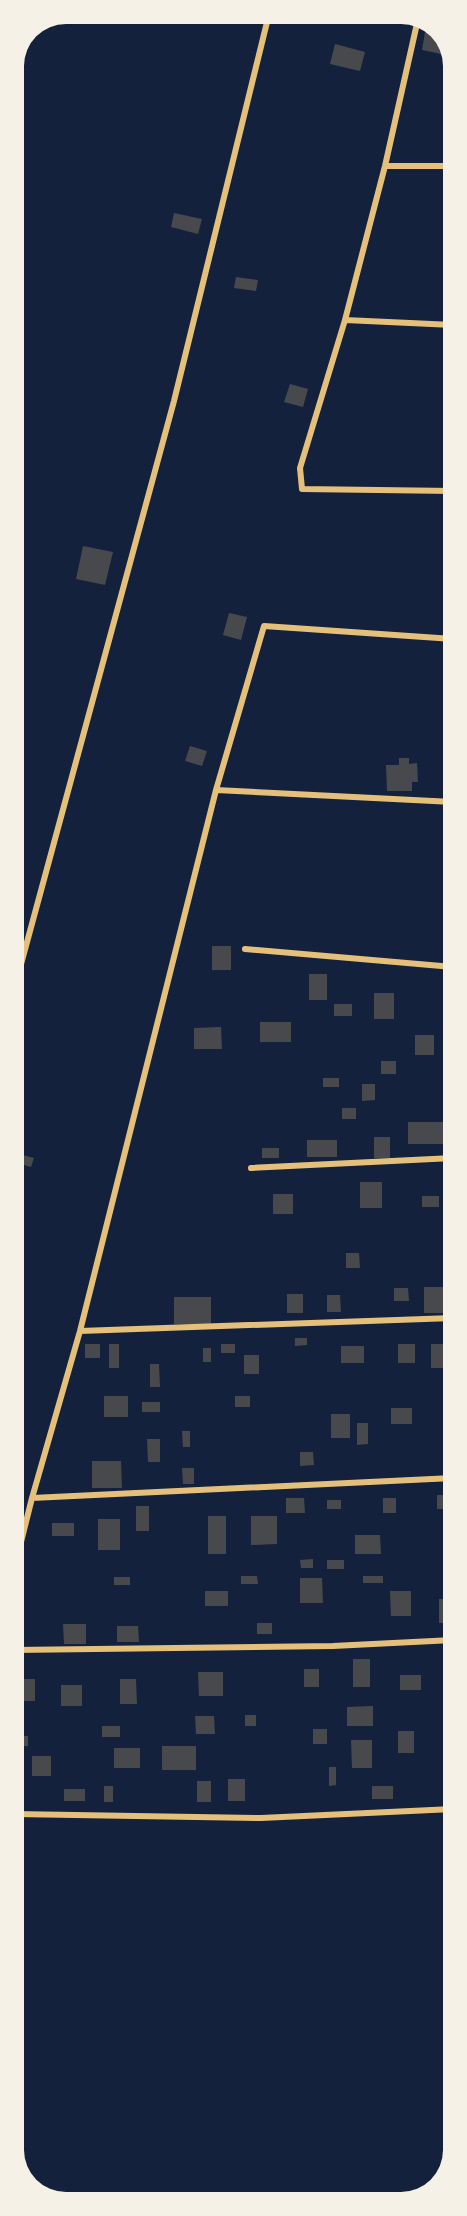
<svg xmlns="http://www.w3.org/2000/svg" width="467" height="2216" viewBox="0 0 467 2216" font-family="'Source Sans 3',sans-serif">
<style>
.building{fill:#48494c}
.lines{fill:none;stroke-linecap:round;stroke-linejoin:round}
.minor{stroke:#e5c07b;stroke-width:6}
</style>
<rect width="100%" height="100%" fill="#14213d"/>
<path class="building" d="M426 26 438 29 444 40 441 54 422 50Z
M335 44 365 52 360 71 330 64Z
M174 213 202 219 198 234 171 227Z
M236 277 258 280 256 291 234 288Z
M290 384 308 389 303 407 284 402Z
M83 546 113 552 105 585 76 579Z
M229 613 247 617 241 640 223 635Z
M190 746 207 751 202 766 185 761Z
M399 758H409V764L417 763 418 782H412V791H387L386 765H399Z
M212 946H231V970H212Z
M309 974H327V1000H309Z
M374 993H394V1019H374Z
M334 1004H352V1016H334Z
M260 1022H291V1042H260Z
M221 1027 222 1049H194V1028Z
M447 1029H453V1043H447Z
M415 1035H434V1055H415Z
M381 1061H396V1074H381Z
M323 1078H339V1087H323Z
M362 1084H375V1100L362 1101Z
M342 1108H356V1119H342Z
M408 1122H451V1144H408Z
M374 1137H390V1158H374Z
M307 1140H337V1157H307Z
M262 1148H279V1158H262Z
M15 1153 34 1158 31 1167 14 1162Z
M360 1182H382V1208H360Z
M273 1194H293V1214H273Z
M422 1196H439V1207H422Z
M346 1253H359L360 1268H346Z
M424 1287H449V1313H424Z
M394 1288H408L409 1301H394Z
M287 1294H303V1313H287Z
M327 1295H340L341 1312H327Z
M174 1297H211V1324H174Z
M295 1338H307V1345L295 1346Z
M85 1344H100V1358H85Z
M109 1344H119V1368H109Z
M221 1344H235V1353H221Z
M398 1344H415V1363H398Z
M431 1344H451V1368H431Z
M341 1346H364V1363H341Z
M203 1348H211V1362H203Z
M244 1355H259V1374H244Z
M150 1364H159L160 1387H150Z
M104 1396H128V1417H104Z
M235 1396H250V1407H235Z
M142 1402H160V1412H142Z
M391 1408H412V1424H391Z
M331 1414H350V1438H331Z
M357 1423H368V1444L357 1445Z
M182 1431H190V1447H183Z
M147 1439H160V1462H148Z
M300 1452H313L314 1465 300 1466Z
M92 1461H121L122 1488H92Z
M182 1468H194V1484H183Z
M437 1495H452V1509H437Z
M14 1498 21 1500 15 1527H14Z
M286 1498H304L305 1513H286Z
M383 1498H396V1513H383Z
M327 1500H341V1509H327Z
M136 1506H149V1531H136Z
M208 1516H226V1554H208Z
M251 1516H277V1544L251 1545Z
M98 1519H120V1550H98Z
M52 1523H74V1536H52Z
M355 1535H380L381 1554H355Z
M313 1559V1568H301L300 1560Z
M327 1560H344V1569H327Z
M241 1576H257L258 1584H241Z
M363 1576H383V1583H363Z
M114 1577H130V1585H114Z
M300 1578H322L323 1603H300Z
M205 1591H228V1606H205Z
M390 1591H411V1616H391Z
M439 1599H453V1623H439Z
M257 1623H272V1634H257Z
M63 1624H86V1644H64Z
M117 1626H138L139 1642H117Z
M353 1659H370V1687H353Z
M449 1661H453V1681H449Z
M304 1669H319V1687H304Z
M198 1672H223V1696H199Z
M400 1675H421V1690H400Z
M14 1679H35V1701H14Z
M120 1679H136L137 1704H120Z
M61 1685H82V1706H61Z
M373 1706V1726H347V1707Z
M245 1715H256V1726H245Z
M195 1716H214L215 1734H196Z
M102 1726H120V1737H102Z
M313 1729H327V1744H313Z
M398 1731H414V1753H398Z
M14 1736H28V1746H14Z
M351 1740H372V1768H352Z
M162 1746H196V1770H162Z
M114 1748H140V1768H114Z
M32 1756H51V1776H32Z
M329 1767H336V1785L329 1786Z
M228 1779H245V1801H228Z
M197 1781H211V1802H197Z
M104 1786H113V1802H104Z
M372 1786H393V1799H372Z
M64 1789H85V1801H64Z"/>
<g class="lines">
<path class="minor" d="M418 19 385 166 345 320 300 468 302 489 453 491
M385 166H453
M345 320 453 325
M216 790 453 802
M245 949 453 967
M14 990 174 401 269 14
M251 1168 453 1158
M80 1331 453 1318
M32 1498 453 1478
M14 1570 32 1498 80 1331 216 790 264 626 453 639
M14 1650 333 1646 453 1640
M14 1814 261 1818 453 1809"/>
</g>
<path d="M0 0H467V2216H0ZM66 24H401A42 42 0 0 1 443 66V2150A42 42 0 0 1 401 2192H66A42 42 0 0 1 24 2150V66A42 42 0 0 1 66 24Z" fill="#f6f1e7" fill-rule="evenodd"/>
</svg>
